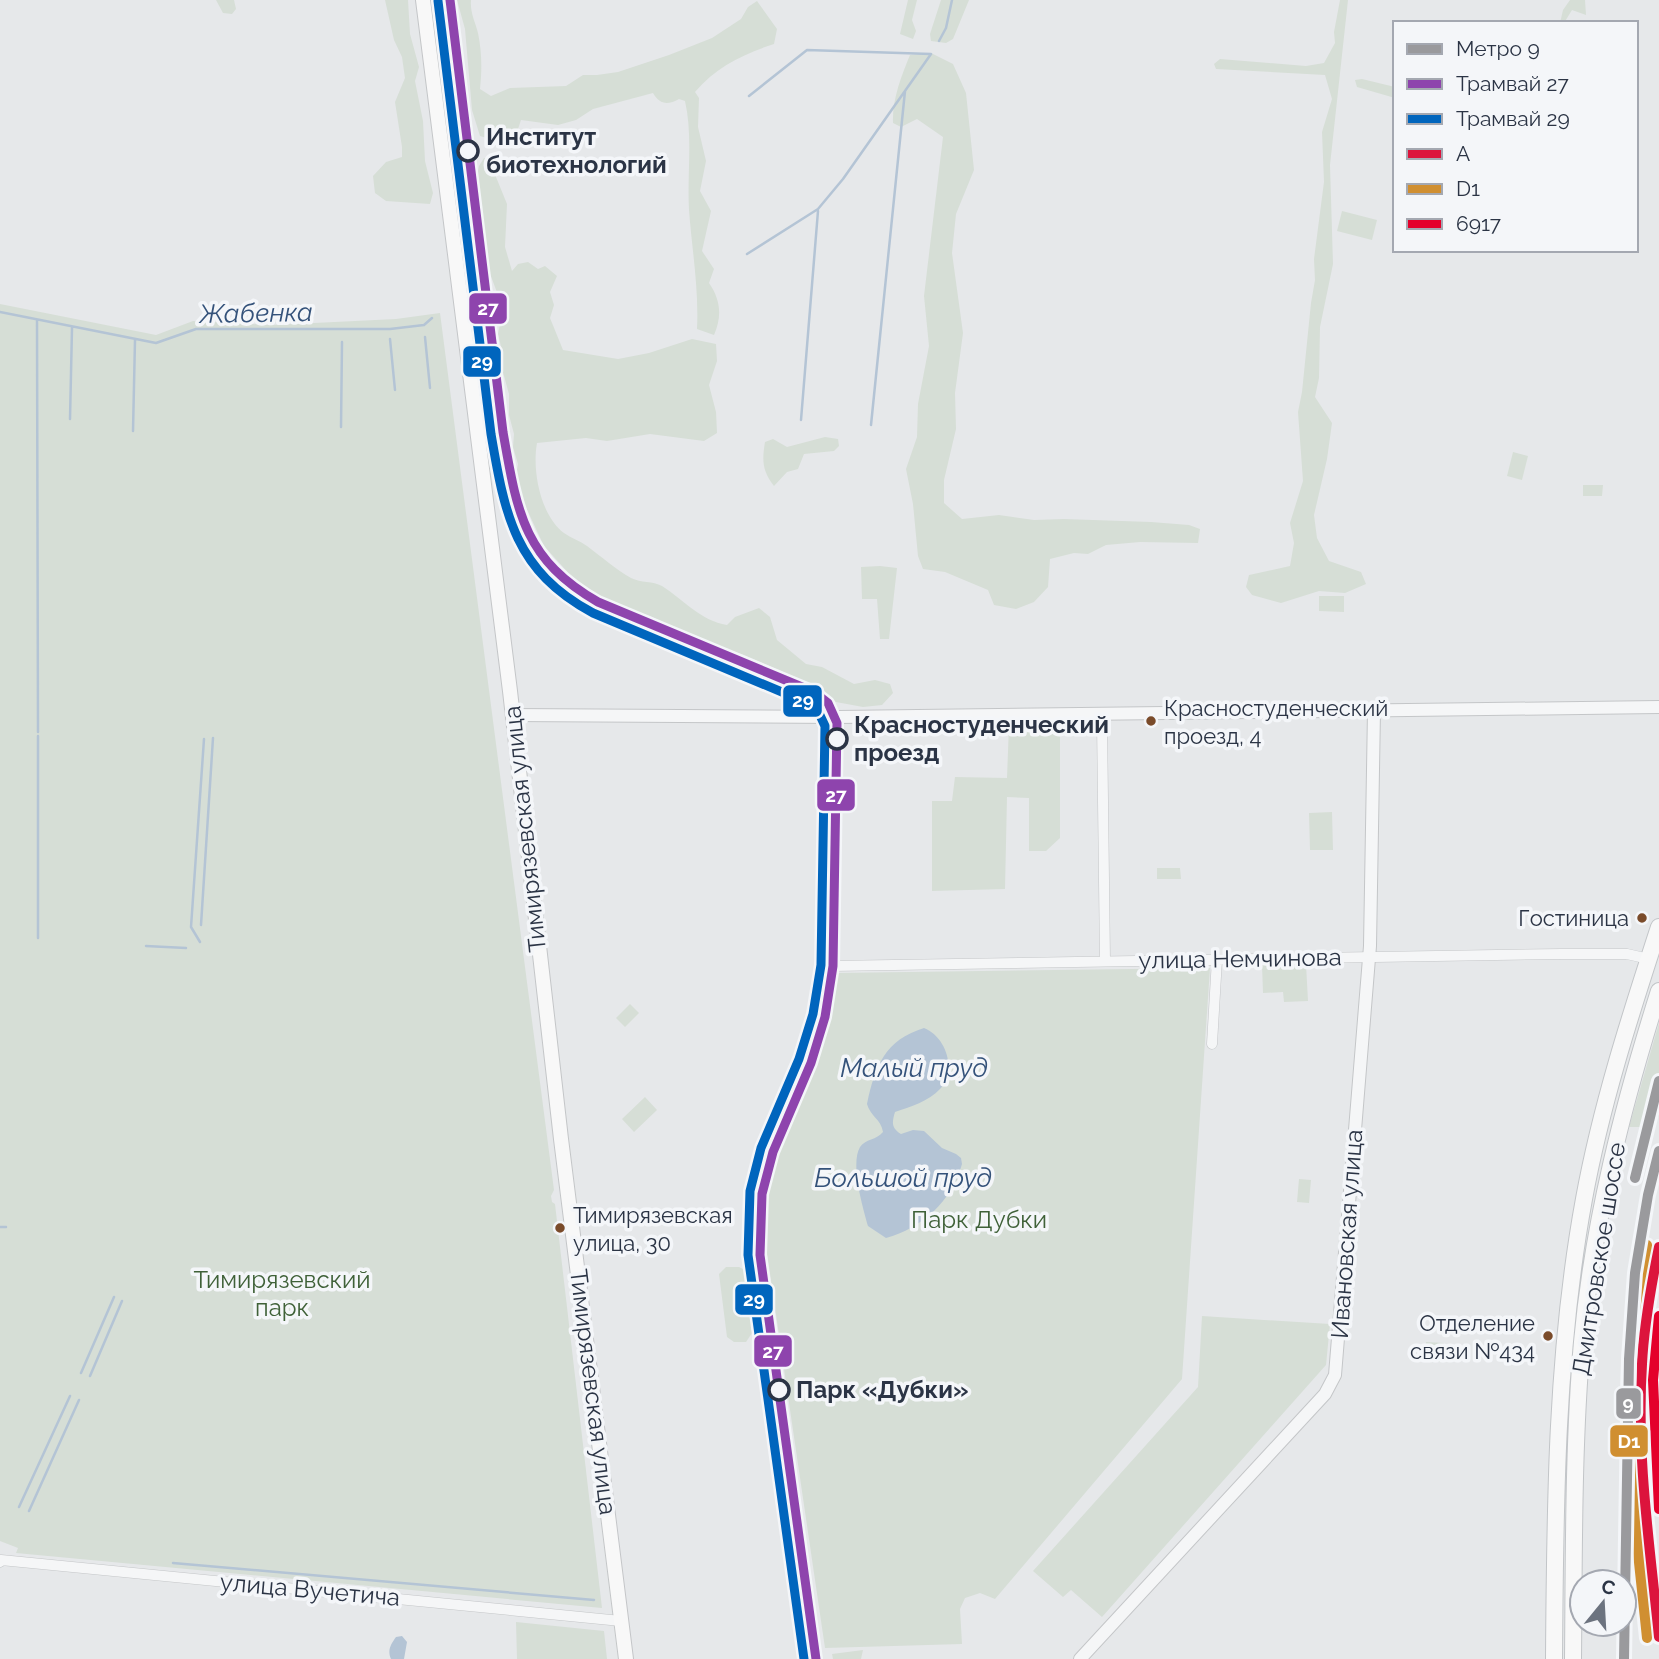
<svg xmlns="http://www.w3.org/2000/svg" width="1659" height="1659" viewBox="0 0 1659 1659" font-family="Raleway,sans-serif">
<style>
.green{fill:#d6ded6}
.water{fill:#b4c4d5}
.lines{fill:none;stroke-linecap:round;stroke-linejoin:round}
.stream{stroke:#b4c4d5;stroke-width:2.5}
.minor-casing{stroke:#c4c6c8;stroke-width:11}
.tertiary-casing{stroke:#c4c6c8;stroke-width:14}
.secondary-casing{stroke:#c4c6c8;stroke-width:16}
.primary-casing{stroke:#c2c5c8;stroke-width:18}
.minor{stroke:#f5f6f7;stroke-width:10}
.tertiary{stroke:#f5f6f7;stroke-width:12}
.secondary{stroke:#f8f8f8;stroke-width:14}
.primary{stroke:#f8f8f8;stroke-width:16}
.rail-1-casing{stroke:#f4f6f9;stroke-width:16}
.rail-2-casing{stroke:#f4f6f9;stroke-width:16}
.rail-3-casing{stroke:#f4f6f9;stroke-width:16}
.rail-1{stroke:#dc143c;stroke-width:10}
.rail-2{stroke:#d08f31;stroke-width:10}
.rail-3{stroke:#e4002b;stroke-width:10}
.tram-1-casing{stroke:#f4f6f9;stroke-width:14}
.tram-2-casing{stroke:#f4f6f9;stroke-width:14}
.tram-1{stroke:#8e44ad;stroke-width:9}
.tram-2{stroke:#0065bd;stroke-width:9}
.metro-1-casing{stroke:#f4f6f9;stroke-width:16}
.metro-1{stroke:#9a9a9d;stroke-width:10}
.stop-dot{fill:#f4f6f9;stroke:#2b3445;stroke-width:3.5}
.bus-dot{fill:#7a4b2a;stroke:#f4f6f9;stroke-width:2.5}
.labels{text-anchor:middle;stroke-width:7;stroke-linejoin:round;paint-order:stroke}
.bus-label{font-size:22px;fill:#2b3445;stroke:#f4f6f9;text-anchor:start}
.stop-label{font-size:24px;font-weight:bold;fill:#2b3445;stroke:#f4f6f9;text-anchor:start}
.street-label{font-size:24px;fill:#2b3445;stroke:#f4f6f9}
.park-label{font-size:24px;fill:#3f6138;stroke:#f4f6f9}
.water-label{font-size:26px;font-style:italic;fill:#34527a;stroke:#f4f6f9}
.line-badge{stroke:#f4f6f9;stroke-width:2.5}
.badge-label{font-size:19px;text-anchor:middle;font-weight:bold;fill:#fff}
</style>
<rect width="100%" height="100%" fill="#e6e8ea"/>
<path class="green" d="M216 0H234L236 9 232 14 223 13Z
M385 0H408L410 34 419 67 415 81 423 121 425 161 433 193 430 204 386 201 375 193 373 176 386 162 402 157V147L395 102 405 78 402 57 394 40Z
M457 0H471C470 13 475 21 478 33 482 53 482 69 480 89L491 96 510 88 566 86 583 75H597L618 72 669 55 712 38 741 19 748 7 757 1 777 29 774 44C743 54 716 67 695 92L699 98 698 127 706 161 700 191 711 211 702 251 714 269 709 283C721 300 722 317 714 335L697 329C699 289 692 250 689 210 687 174 693 136 685 101L679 99C668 105 660 105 653 93L593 109 576 120 558 125 521 120 514 141 507 144 480 136 472 110 465 29Z
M908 0H917L912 20 916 31 913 39 900 34Z
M941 0H969L953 39 946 43 931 41 930 34Z
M1340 0H1348L1330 165 1333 264 1320 327 1319 378 1315 397 1332 423 1327 459 1314 515 1317 538 1329 561 1361 572 1366 584 1345 593 1319 591 1281 603 1252 595 1246 587 1249 575 1290 566 1294 543 1290 523 1303 481 1298 412 1302 392 1311 303 1315 280 1314 259 1324 182 1322 132 1332 99 1325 75 1216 69 1214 64 1220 59 1306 66 1324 63 1335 43 1334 32Z
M1570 0H1585L1586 15 1572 10 1564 23H1560L1563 10Z
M931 53 953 64 966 93 974 170 956 214 952 253 963 333 955 393 956 429 944 480V503L962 519 999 515 1034 520 1064 519 1151 522 1189 525 1200 529 1198 543 1140 542 1106 545 1088 554 1074 553 1050 559 1048 587 1034 602 1016 609 994 605 988 590 945 572 923 569 918 556 913 504 906 469 917 437 918 404 929 346 924 296 943 137 917 119 901 127 893 123C892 100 901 77 910 55Z
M1362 79 1395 87V98L1357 87 1355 80Z
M484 158 496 159V177L507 204 505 247 512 271 518 264 528 262 538 269 545 266 557 276 550 292 554 305 550 318 563 350 618 359 649 353 692 339 716 344 717 361 709 385 716 412 717 433 704 441 650 434 607 441 586 438 537 443C532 470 540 515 564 533 571 538 580 541 587 546 602 557 615 569 631 578 641 583 653 581 662 586 684 600 701 621 727 625L735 617 759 608 770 617 777 640 806 664 822 667 854 684 875 680 890 684 893 693 882 705 863 707 836 702 811 684 744 655 699 640 650 616 621 607 582 588 544 546 522 499 516 476 518 464 513 447 514 434 509 415V394L501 365 503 355 498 334 500 324 498 295 483 255V216L477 205 475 186 479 166Z
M1342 211 1377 220 1372 240 1337 231Z
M0 304 156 335 193 321 273 325 396 319 440 313 554 1190 551 1196 552 1202 555 1204 602 1608 16 1553 18 1548 0 1541Z
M825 437 838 439 839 446 834 451 804 454 798 469 787 472 774 486C762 471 762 460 765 442L773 439 787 447Z
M1513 452 1528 456 1522 480 1507 476Z
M1583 485H1603L1602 496H1583Z
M880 566 897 568 889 639H880L877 599H862L861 567Z
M1319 596H1344V612L1319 611Z
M1060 724V838L1046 851H1029V798L1007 797 1005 889 932 891V801H952L955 777 1007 778 1009 725Z
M1332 812 1333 850H1310L1309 813Z
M1157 868H1180L1181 879H1157Z
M1306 964 1308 1001 1284 1002 1283 992 1263 993 1262 965Z
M1210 968 1182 1379 995 1599 980 1593 965 1598 960 1609 962 1644 825 1648 767 1253 764 1193 776 1151 799 1099 821 1037 836 973Z
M630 1004 639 1013 625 1027 616 1018Z
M1659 1023V1115L1654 1127H1629Z
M645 1097 657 1110 634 1132 622 1119Z
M1299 1179 1311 1180 1309 1203 1297 1202Z
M726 1267H739L745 1270 752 1333 746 1342H734L727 1337 719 1274Z
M1202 1316 1330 1324 1326 1365 1102 1617 1071 1590 1063 1597 1033 1571 1198 1387Z
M1426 1342 1444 1343 1442 1362 1425 1361Z
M516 1622 604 1631 607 1659H517Z
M863 1650 861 1659H833L832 1654Z"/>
<path class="water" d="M924 1028C947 1037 957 1072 940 1089 929 1101 910 1107 895 1112 892 1122 891 1128 901 1134L913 1130 924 1131 942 1148 956 1154 961 1158 962 1164C952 1201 922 1228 886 1238L868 1226C863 1208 850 1164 860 1147 865 1139 877 1140 883 1132 881 1119 870 1116 867 1104 875 1066 885 1040 924 1028Z
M402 1636 407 1642 404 1659H391C387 1650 391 1644 396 1637Z"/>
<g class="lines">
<path class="stream" d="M939 41 946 28 952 0
M747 254 818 209 843 179 931 54 807 50 749 96
M0 312 156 343 196 329H390L424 325 432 318
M37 320 38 732
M425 337 430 388
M390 339 395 390
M70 419 72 328
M801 420 818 211
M871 425 905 91
M341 427 342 342
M133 431 135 340
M38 736V938
M201 925 213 738
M200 942 191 927 204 739
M146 946 186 948
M0 1227H6
M81 1373 114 1297
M90 1376 122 1301
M19 1507 70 1396
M29 1511 79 1400
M173 1563 594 1600"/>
<g class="minor-casing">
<path id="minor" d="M1102 721 1105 961
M831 966 1562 954H1627L1649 959
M1212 1044 1217 959
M0 1562 1 1560 621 1621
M813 1659 757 1255 759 1193 771 1150 809 1062 822 1016 831 966 834 724 832 717"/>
</g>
<g class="tertiary-casing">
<path id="tertiary" d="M512 715 838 717 1659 707
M1080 1659 1325 1394 1335 1375 1370 946 1374 711"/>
</g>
<g class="secondary-casing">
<path id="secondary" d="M423 0 510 691 561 1139 626 1659"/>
</g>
<g class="primary-casing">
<path id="primary" d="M1554 1659C1555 1505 1556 1351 1584 1199 1601 1106 1630 1016 1659 927
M1573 1659C1574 1553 1573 1447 1582 1342 1593 1222 1623 1105 1659 991"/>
</g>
<use href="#minor" class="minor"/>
<use href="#tertiary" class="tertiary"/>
<use href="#secondary" class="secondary"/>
<use href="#primary" class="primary"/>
<g class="rail-1-casing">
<path id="rail-1" d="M1659 1247C1651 1286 1644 1324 1642 1364 1636 1455 1650 1547 1659 1637"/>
</g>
<g class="rail-2-casing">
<path id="rail-2" d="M1647 1638C1638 1548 1625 1457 1629 1366 1631 1325 1639 1285 1647 1245"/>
</g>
<g class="rail-3-casing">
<path id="rail-3" d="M1659 1316 1653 1380 1659 1509"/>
</g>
<use href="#rail-1" class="rail-1"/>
<use href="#rail-2" class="rail-2"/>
<use href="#rail-3" class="rail-3"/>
<g class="tram-1-casing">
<path id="tram-1" d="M450 0 503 432C517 511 523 559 598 602L814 692 828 703 837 723 833 966 825 1017 811 1063 773 1152 762 1194 760 1255 816 1659"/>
</g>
<g class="tram-2-casing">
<path id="tram-2" d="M438 1 491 434C505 516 515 571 593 613L808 703 818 711 825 726 821 965 813 1014 799 1059 761 1148 750 1191 748 1255 804 1659"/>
</g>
<use href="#tram-1" class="tram-1"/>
<use href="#tram-2" class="tram-2"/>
<g class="metro-1-casing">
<path id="metro-1" d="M1635 1178 1659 1081
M1624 1659 1629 1359 1635 1273 1648 1195 1659 1151"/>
</g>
<use href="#metro-1" class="metro-1"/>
</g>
<g class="stop-dot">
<circle cx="468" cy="151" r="10"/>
<circle cx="837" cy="739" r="10"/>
<circle cx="779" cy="1390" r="10"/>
</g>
<g class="bus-dot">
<circle cx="1151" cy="721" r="6"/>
<circle cx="1642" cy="918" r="6"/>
<circle cx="560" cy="1228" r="6"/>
<circle cx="1548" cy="1336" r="6"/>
</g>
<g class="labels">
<g class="bus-label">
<text x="1164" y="716">Красностуденческий<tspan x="1164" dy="28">проезд, 4</tspan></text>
<text x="1629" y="926" text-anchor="end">Гостиница</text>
<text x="573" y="1223">Тимирязевская<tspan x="573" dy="28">улица, 30</tspan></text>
<text x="1535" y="1331" text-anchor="end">Отделение<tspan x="1535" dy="28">связи №434</tspan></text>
</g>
<g class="stop-label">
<text x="486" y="145">Институт<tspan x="486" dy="28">биотехнологий</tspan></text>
<text x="854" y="733">Красностуденческий<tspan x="854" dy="28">проезд</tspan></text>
<text x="796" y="1398">Парк «Дубки»</text>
</g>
<g class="street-label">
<text transform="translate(525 829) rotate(-96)" y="8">Тимирязевская улица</text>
<text transform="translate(1240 959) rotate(-1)" y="8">улица Немчинова</text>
<text transform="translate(1347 1234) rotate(-86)" y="8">Ивановская улица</text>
<text transform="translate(1599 1259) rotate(-81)" y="8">Дмитровское шоссе</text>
<text transform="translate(593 1392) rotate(83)" y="8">Тимирязевская улица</text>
<text transform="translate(310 1590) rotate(5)" y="8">улица Вучетича</text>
</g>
<g class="park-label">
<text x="979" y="1228">Парк Дубки</text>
<text x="282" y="1288">Тимирязевский<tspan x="282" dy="28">парк</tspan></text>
</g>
<g class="water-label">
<text transform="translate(256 313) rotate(-1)" y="9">Жабенка</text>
<text x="914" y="1077">Малый пруд</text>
<text x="903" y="1187">Большой пруд</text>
</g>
</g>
<g class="line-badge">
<rect x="468" y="292" width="40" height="33" rx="7" fill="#8e44ad"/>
<rect x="462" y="345" width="40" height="33" rx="7" fill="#0065bd"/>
<rect x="782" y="684" width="41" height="34" rx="7" fill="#0065bd"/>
<rect x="816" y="778" width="40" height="34" rx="7" fill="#8e44ad"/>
<rect x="734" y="1283" width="40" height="33" rx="7" fill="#0065bd"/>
<rect x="753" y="1334" width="40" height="34" rx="7" fill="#8e44ad"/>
<rect x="1615" y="1387" width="27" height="33" rx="7" fill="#9a9a9d"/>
<rect x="1609" y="1424" width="40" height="34" rx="7" fill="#d08f31"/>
</g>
<g class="badge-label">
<text x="488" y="315">27</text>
<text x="482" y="368">29</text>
<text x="803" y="707">29</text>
<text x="836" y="802">27</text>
<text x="754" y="1306">29</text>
<text x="773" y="1358">27</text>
<text x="1628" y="1410">9</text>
<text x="1629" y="1448">D1</text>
</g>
<rect x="1393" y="21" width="245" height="231" fill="#f4f6f9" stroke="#a4a8b1" stroke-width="2"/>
<rect x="1407" y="44" width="35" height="10" fill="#9a9a9d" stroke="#a4a8b1" stroke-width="2"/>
<text x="1456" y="56" font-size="21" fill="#2b3445">Метро 9</text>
<rect x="1407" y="79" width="35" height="10" fill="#8e44ad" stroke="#a4a8b1" stroke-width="2"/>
<text x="1456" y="91" font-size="21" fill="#2b3445">Трамвай 27</text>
<rect x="1407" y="114" width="35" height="10" fill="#0065bd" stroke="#a4a8b1" stroke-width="2"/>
<text x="1456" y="126" font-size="21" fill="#2b3445">Трамвай 29</text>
<rect x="1407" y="149" width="35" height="10" fill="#dc143c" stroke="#a4a8b1" stroke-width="2"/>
<text x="1456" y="161" font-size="21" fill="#2b3445">A</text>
<rect x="1407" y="184" width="35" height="10" fill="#d08f31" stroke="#a4a8b1" stroke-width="2"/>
<text x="1456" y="196" font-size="21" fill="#2b3445">D1</text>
<rect x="1407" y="219" width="35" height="10" fill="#e4002b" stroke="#a4a8b1" stroke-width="2"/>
<text x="1456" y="231" font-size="21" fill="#2b3445">6917</text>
<g transform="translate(1603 1603) rotate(18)"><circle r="33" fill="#f4f6f9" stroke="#a4a8b1" stroke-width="2"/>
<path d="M0-5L12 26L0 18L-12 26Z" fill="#6c737f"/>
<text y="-10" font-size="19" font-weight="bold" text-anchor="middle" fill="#2b3445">С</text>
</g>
</svg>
